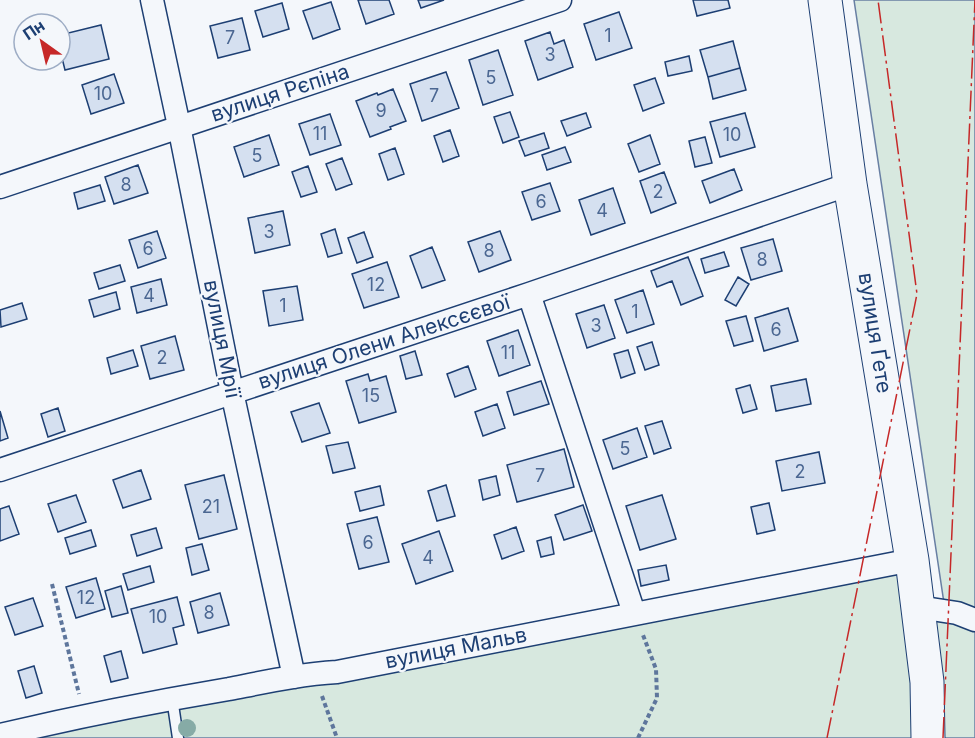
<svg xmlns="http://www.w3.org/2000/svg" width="975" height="738" viewBox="0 0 975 738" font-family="Inter,sans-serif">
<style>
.green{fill:#d7e8df;stroke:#687fa3;stroke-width:1.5}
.building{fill:#d5e0f0;stroke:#1d3f73;stroke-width:1.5}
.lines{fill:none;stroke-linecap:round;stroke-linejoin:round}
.service-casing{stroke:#1d3f73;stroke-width:13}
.minor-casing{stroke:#1d3f73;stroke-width:25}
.primary-casing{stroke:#1d3f73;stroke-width:35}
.path{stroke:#5e769c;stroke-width:4;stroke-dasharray:4.5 3;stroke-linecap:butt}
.service{stroke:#f4f7fb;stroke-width:10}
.minor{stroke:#f4f7fb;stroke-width:22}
.primary{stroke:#f4f7fb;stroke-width:33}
.power{stroke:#c62828;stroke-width:1.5;stroke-dasharray:21 4.5 3 4.5;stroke-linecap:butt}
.tree{fill:#86aba6}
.labels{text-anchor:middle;stroke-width:4.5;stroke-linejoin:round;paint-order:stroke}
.number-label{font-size:18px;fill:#4b6792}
.street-label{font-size:21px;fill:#1d3f73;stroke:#f4f7fb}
</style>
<rect width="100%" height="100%" fill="#f4f7fb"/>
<path class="green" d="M854 0H975V738H0L912 560 918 607 945 610Z"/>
<path class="building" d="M358 0H389L394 14 366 24Z
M418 0H444L421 8Z
M693 0H728L730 8 697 16Z
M331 2 340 29 313 39 303 11Z
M282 3 289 29 263 37 255 11Z
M619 12 632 48 596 60 584 24Z
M242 18 250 50 218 58 210 26Z
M101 25 109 59 65 70 60 50V35Z
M550 32 554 44 564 40 573 67 538 80 525 41Z
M733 41 740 68 708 77 700 50Z
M498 50 513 95 483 105 469 60Z
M689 56 692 71 668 76 665 62Z
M740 68 746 90 713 99 708 77Z
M446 72 459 108 422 121 410 84Z
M114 74 124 103 91 114 82 85Z
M655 78 664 103 643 111 634 85Z
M393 89 406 121 390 127 391 129 370 137 356 101 377 93 378 95Z
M510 112 519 137 503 143 494 117Z
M586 113 591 127 567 136 561 121Z
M745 113 755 147 720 157 710 122Z
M330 114 341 145 310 155 299 124Z
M450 130 459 156 443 162 434 136Z
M544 133 549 148 525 156 519 141Z
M269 135 279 165 244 177 234 147Z
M650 135 660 164 639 172 628 144Z
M705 137 712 163 695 167 689 141Z
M565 147 571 162 547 170 542 155Z
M395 148 404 174 388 180 379 154Z
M342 158 352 184 336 190 326 164Z
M138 165 148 193 114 204 105 177Z
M308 166 317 192 301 197 292 172Z
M734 169 742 190 710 203 702 181Z
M664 172 676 203 651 213 640 181Z
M550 183 560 211 532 220 522 192Z
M100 185 105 201 78 209 74 193Z
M613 188 625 223 591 235 579 200Z
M283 211 290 245 255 253 248 218Z
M335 229 342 253 328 257 321 234Z
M157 231 166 258 138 268 129 240Z
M500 231 511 260 479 272 468 242Z
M364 232 373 257 357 263 348 238Z
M773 239 782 271 751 280 741 248Z
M432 247 445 280 422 288 410 256Z
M724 252 729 266 705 273 701 259Z
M688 257 703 296 681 305 672 281 657 287 651 271Z
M387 262 399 297 364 308 352 274Z
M120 265 125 281 99 289 94 273Z
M738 277 749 284 736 306 725 300Z
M161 279 167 305 137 313 131 287Z
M297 286 303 320 269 326 263 291Z
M643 290 654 324 627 333 615 300Z
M116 292 120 309 94 317 89 300Z
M22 303 27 319 1 327 0 310Z
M604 305 615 338 587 348 576 314Z
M788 308 798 341 764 351 755 318Z
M746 316 753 341 734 346 726 321Z
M518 330 530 365 499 376 487 341Z
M175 336 184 370 150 379 141 346Z
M652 342 659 365 645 370 637 347Z
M133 350 138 366 111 374 107 358Z
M628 350 635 373 621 378 614 354Z
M415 351 422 375 406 379 400 356Z
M468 366 476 389 455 397 447 374Z
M368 374 370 381 386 376 396 412 359 423 346 381Z
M806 379 811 404 776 411 771 386Z
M541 381 549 404 514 415 507 392Z
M750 385 757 409 743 413 736 389Z
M319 403 330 433 302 442 291 412Z
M497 404 505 428 483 436 475 412Z
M58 408 65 431 48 437 41 414Z
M0 411 8 438 0 441Z
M662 421 671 448 654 454 645 426Z
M637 428 647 457 613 469 603 440Z
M348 442 355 468 333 473 326 446Z
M564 449 574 487 517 502 507 465Z
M819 452 825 483 782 491 776 461Z
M141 470 151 499 123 508 113 480Z
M224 475 237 529 199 539 185 485Z
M496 476 500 495 483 500 479 480Z
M446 485 455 516 437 521 428 491Z
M380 486 384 505 360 511 355 492Z
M76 495 86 522 58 532 48 504Z
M662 495 676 539 640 550 626 506Z
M769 503 775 530 757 534 751 507Z
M583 505 592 531 564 540 555 515Z
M9 506 19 534 0 541V509Z
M377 517 389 562 359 569 347 524Z
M516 527 524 551 502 559 494 535Z
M156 528 162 548 137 556 131 535Z
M91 530 96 546 70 554 65 538Z
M439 531 453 571 416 584 402 544Z
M551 537 554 554 541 557 537 541Z
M202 544 209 570 192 575 186 548Z
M666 565 669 580 641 586 638 570Z
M150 566 154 582 128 590 123 574Z
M96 578 105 609 76 618 66 587Z
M121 586 128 613 112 617 105 591Z
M220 593 229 625 198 633 190 602Z
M177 597 184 625 173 628 177 644 143 653 131 609Z
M33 598 43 626 15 635 5 607Z
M121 651 128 678 111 682 104 656Z
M34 666 42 693 26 698 18 671Z"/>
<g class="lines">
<g class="service-casing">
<path id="service" d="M172 698 178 738"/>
</g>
<g class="minor-casing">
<path id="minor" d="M152 0 179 126 232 392 294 677
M0 187 560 0
M529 294 634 613
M0 470 529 294 850 184
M918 607 957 613 975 620
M0 735C76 717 152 702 229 689 265 682 301 674 337 672L912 560"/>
</g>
<g class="primary-casing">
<path id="primary" d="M825 0 850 184 912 560 927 682 928 738"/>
</g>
<path class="path" d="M52 584 79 694
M322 696 337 738
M638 738 657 698 656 669 643 635"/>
<use href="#service" class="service"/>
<use href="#minor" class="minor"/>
<use href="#primary" class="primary"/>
<path class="power" d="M827 738 917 294 878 0
M943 738 975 0"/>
</g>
<circle class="tree" cx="187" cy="728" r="9"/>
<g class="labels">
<g class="number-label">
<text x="608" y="42">1</text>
<text x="230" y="44">7</text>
<text x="550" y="61">3</text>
<text x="491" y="84">5</text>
<text x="103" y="100">10</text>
<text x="434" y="102">7</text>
<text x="381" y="117">9</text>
<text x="320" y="140">11</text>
<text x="732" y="141">10</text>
<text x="257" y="162">5</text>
<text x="126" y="191">8</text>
<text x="658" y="198">2</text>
<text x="541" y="208">6</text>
<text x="602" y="217">4</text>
<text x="269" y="238">3</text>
<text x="148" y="255">6</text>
<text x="489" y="257">8</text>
<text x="762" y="266">8</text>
<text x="376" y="291">12</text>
<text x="149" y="302">4</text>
<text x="283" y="312">1</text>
<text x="635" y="318">1</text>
<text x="596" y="332">3</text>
<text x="776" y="336">6</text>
<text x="508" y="359">11</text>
<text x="162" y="364">2</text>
<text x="371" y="402">15</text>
<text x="625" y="455">5</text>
<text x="800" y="478">2</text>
<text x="540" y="482">7</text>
<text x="211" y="513">21</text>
<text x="368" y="549">6</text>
<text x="428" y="564">4</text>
<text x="86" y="604">12</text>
<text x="209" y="619">8</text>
<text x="158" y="623">10</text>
</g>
<g class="street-label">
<text transform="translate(280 93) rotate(-18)" y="7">вулиця Рєпіна</text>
<text transform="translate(875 333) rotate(81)" y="7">вулиця Ґете</text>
<text transform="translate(222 339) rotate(79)" y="7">вулиця Мрії</text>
<text transform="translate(384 342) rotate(-18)" y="7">вулиця Олени Алексєєвої</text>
<text transform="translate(456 648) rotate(-11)" y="7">вулиця Мальв</text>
</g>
</g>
<g transform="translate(42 42) rotate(326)"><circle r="28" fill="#f4f7fb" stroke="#9eadc5" stroke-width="1.5"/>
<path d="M0-4.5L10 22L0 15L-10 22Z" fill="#c62828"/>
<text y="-9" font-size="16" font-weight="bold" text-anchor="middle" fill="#1d3f73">Пн</text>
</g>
</svg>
